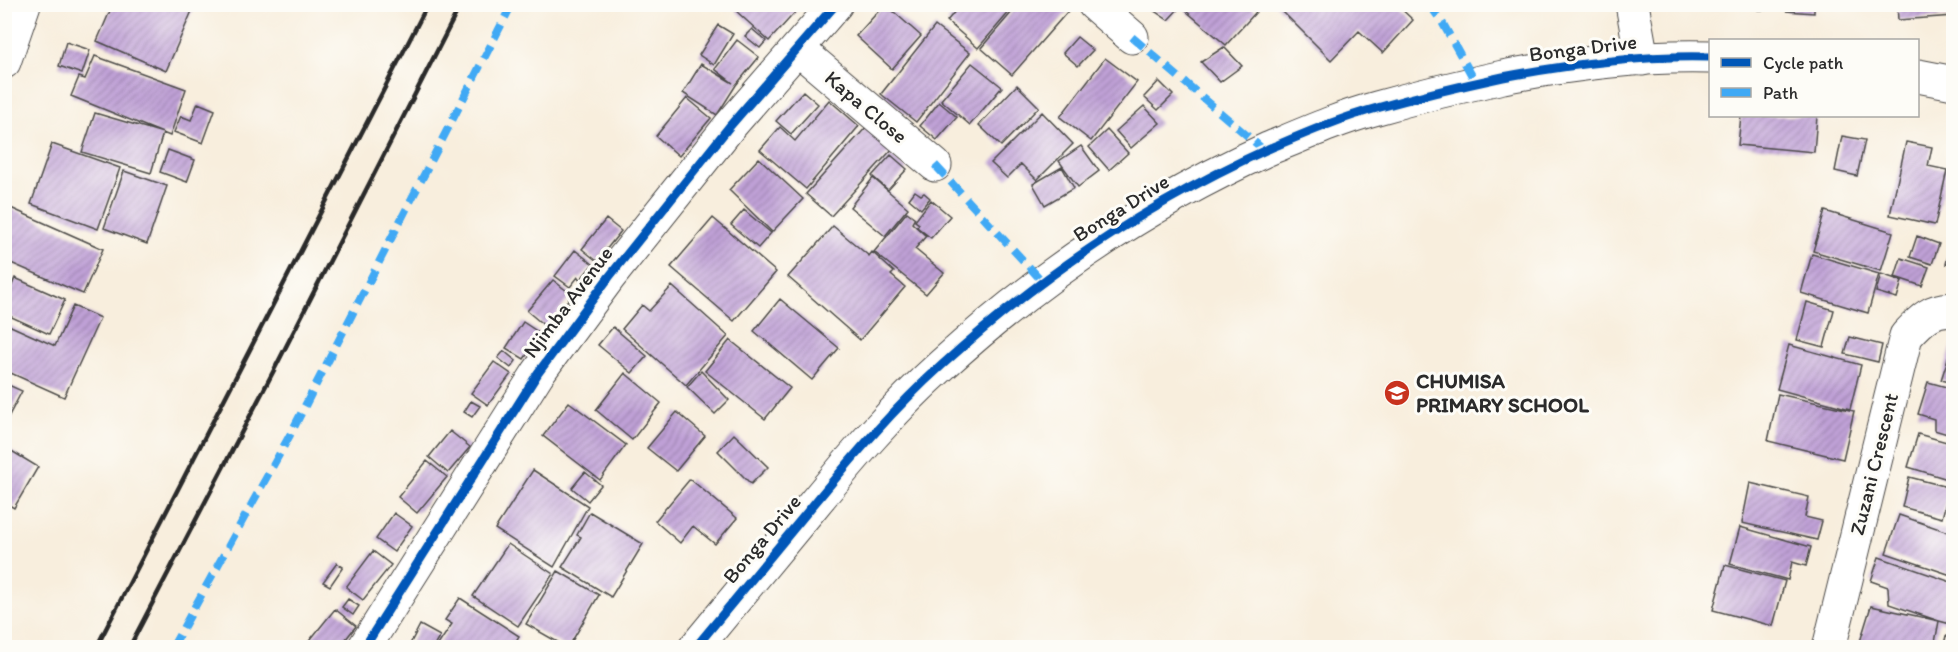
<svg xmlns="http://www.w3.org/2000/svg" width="1958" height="652" viewBox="0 0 1958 652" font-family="Itim,sans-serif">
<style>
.building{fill:url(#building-hatch)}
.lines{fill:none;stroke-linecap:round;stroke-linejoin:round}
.minor-casing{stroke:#4a4846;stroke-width:35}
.tertiary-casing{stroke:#4a4846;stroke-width:35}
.minor{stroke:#fff;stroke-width:33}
.tertiary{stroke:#fff;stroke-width:33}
.rail{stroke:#2b2b2b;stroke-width:4.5}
.quiet{stroke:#3fa9f5;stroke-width:8;stroke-dasharray:15 8;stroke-linecap:butt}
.cycleway-casing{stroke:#fdfcf7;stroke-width:13}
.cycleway{stroke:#0057b8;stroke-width:9}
.labels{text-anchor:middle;stroke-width:6;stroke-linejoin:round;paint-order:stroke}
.street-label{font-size:21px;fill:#2b2b2b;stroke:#fdfcf7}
.poi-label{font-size:21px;font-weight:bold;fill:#2b2b2b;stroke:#fdfcf7;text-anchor:start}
</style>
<defs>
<pattern id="building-hatch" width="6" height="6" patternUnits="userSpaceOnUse" patternTransform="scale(1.5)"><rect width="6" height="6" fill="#c0a1d7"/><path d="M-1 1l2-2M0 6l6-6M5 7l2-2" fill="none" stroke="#9c83af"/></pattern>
</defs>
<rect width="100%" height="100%" fill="#fdfcf7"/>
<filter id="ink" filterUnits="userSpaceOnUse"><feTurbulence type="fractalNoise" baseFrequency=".0167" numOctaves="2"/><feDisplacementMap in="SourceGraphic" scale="12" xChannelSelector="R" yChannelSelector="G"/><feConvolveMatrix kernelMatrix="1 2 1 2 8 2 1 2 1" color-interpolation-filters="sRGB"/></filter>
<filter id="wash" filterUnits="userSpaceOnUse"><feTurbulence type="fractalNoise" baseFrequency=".008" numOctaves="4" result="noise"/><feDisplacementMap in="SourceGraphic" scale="24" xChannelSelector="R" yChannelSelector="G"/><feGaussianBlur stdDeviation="1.35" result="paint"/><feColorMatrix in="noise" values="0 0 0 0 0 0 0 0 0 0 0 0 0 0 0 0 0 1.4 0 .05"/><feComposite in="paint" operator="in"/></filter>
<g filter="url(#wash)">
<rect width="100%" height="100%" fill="#f8eedd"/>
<g id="blocks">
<path class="building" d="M113 4H195L166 71 97 41Z
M741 4H798L800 7 769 41 736 11Z
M885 4 921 36 892 69 856 36Z
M961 4H1004L1011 10 978 48 947 21Z
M1019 4H1061L1068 11 1012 75 981 48Z
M1144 4H1183L1168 20Z
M1194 4H1249L1256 12 1226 45 1186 11Z
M1275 4H1396L1413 20 1383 53 1359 31 1331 60Z
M1757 4H1781V9L1758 10Z
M1786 4H1814V13L1786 11Z
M1897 4H1954V16L1898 20Z
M718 25 733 34 714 65 699 55Z
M935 26 970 53 916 122 881 94Z
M752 29 766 41 760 48 745 36Z
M1077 37 1093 50 1078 66 1063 53Z
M737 40 759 57 736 85 717 115 683 93 701 64 733 83 715 69Z
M66 42 90 50 82 74 59 66Z
M1224 47 1242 66 1220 82 1201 62Z
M95 56 186 89 170 136 71 96 79 77 85 79Z
M1105 58 1137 82 1091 141 1060 117Z
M972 63 1002 87 970 125 941 100Z
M1159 81 1173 95 1158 110 1144 97Z
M1017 85 1039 107 1001 146 979 125Z
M803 91 818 104 791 134 776 121Z
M687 98 711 118 679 156 656 136Z
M829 100 859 126 806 189 760 150 780 127 795 141Z
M939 102 957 117 937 140 920 126Z
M198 103 215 110 203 143 174 132 181 116 191 120Z
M1144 106 1160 123 1131 148 1116 131Z
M1042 112 1073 144 1037 180 1021 164 1007 178 991 163Z
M95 113 163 133 151 173 82 152Z
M1741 116H1817L1814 152 1738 145Z
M869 124 895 146 831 216 806 194Z
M1107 130 1128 153 1109 170 1089 147Z
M1842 136 1865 140 1857 176 1835 171Z
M1906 142 1932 147 1928 166 1947 170 1935 225 1890 215Z
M52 144 120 168 98 229 31 204Z
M1081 146 1099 171 1078 187 1059 161Z
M168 150 195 160 187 182 160 172Z
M891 155 907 169 888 190 872 176Z
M759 158 803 199 772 232 729 190Z
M1062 167 1074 188 1045 205 1033 184Z
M124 171 167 186 147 244 104 228Z
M873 178 908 208 885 236 850 207Z
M915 191 921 195 924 193 930 198 921 209 909 199Z
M931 200 950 216 931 238 917 227 919 224 915 221Z
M4 205 103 249 83 294 4 260Z
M744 210 771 233 758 248 731 225Z
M1825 211 1893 232 1881 271 1813 251Z
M907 212 915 218 912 223 926 236 915 249 944 273 926 294 874 252Z
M713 218 776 272 734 321 671 267Z
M606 219 621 231 597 261 582 249Z
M833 226 869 256 872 252 894 272 891 275 905 287 860 340 788 277Z
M1917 236 1939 244 1932 264 1910 257Z
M1953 236H1954V265L1946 264Z
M575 250 593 264 580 280 578 277 570 287 555 276Z
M1812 254 1879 274 1868 313 1801 293Z
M1901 258 1929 267 1922 286 1895 277Z
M1881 274 1902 281 1897 298 1876 292Z
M15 278 65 300 49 334 5 314V302Z
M553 280 572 295 546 327 527 311Z
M672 286 728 336 686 385 622 329 642 305 649 311Z
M780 299 839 348 812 380 754 331Z
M1807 302 1834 310 1824 347 1797 340Z
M73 306 100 318 64 397 4 370V323L55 346Z
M523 322 541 334 524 359 506 348Z
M613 327 647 356 632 373 598 345Z
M1850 337 1882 345 1878 362 1845 354Z
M730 340 790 388 765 419 705 371Z
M1954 340V383L1941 380Z
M1789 345 1861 365 1850 409 1777 389Z
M504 351 516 361 511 368 498 358Z
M494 362 511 374 488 405 471 393Z
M701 371 729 400 715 414 687 387Z
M625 373 661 403 632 440 596 410Z
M1928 382 1954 389V436L1934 430V419L1918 414Z
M4 383 22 391 4 425Z
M1778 394 1854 411 1843 459 1768 441Z
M471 401 480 406 472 417 464 412Z
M569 402 626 445 600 480 543 436Z
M677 412 705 436 676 471 647 448Z
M450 431 470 447 448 473 429 457Z
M734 434 768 467 751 484 718 451Z
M1918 434 1954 444V472L1951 480 1908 467Z
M5 447 38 467 14 508 4 502Z
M427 461 447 477 417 513 398 497Z
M533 470 588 506 554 567 495 529Z
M585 472 601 485 588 501 572 488Z
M1909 477 1944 486 1949 491 1942 518 1902 507Z
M690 479 737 518 715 544 693 526 680 543 655 521Z
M1750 483 1809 497 1805 517 1822 521 1817 540 1742 523Z
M590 512 643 544 611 597 562 567 581 537 577 535Z
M394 513 412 526 394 552 376 539Z
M1899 515 1954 534V568L1951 575 1886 553Z
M1740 527 1811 547 1806 566 1792 562 1788 580 1730 564Z
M508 544 553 574 518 626 473 596Z
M373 551 391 565 363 600 346 587Z
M1879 557 1954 583V625L1939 621 1934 648H1867L1859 645 1871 606 1939 621 1889 604 1888 587 1871 581Z
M337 563 343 567 330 586 323 582Z
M1725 565 1785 581 1773 626 1713 610Z
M558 571 599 595 568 648 526 624Z
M460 598 519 636 512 648H436L452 624 445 620Z
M348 599 359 606 353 615 342 607Z
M335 609 356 626 339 648H309L306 645Z
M420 625 440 636 433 648H408Z
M1946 636 1954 638V648H1943Z"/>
</g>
</g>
<g filter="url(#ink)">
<use href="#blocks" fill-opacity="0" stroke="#4a4846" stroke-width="1.5"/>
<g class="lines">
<g class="minor-casing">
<path id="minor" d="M1094 4 1132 37
M1632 4 1642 59
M798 49 935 165
M364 648 538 373 609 277 729 127 836 4
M1829 648 1906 336C1920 321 1932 307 1954 310"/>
</g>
<g class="tertiary-casing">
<path id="tertiary" d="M4 62 24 4
M1918 76 1954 83
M695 648C733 602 771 556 809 510 851 459 893 409 942 365 1039 277 1148 203 1268 149 1304 134 1340 118 1377 108 1419 96 1461 86 1503 77 1571 64 1641 55 1710 57"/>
</g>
<use href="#minor" class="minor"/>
<use href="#tertiary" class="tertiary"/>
<path class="rail" d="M96 648 428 4
M129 648 273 372 461 4"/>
<path class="quiet" d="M1429 4 1442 22 1476 83
M1132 37 1265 151
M935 165 1043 282
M172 648 290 435 512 4"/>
<g class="cycleway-casing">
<path id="cycleway" d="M364 648 538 373 609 277 729 127 836 4
M695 648C733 602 771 556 809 510 851 459 893 409 942 365 1039 277 1148 203 1268 149 1304 134 1340 118 1377 108 1419 96 1461 86 1503 77 1571 64 1641 55 1710 57"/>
</g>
<use href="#cycleway" class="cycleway"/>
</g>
</g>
<defs>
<g id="school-disc" transform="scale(1.35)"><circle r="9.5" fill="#c8321e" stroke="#fdfcf7"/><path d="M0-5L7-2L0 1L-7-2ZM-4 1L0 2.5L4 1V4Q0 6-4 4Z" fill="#fff"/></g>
</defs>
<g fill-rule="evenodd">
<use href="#school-disc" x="1397" y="393"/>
</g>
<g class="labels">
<g class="street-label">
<text transform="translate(1583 48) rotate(-7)" y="7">Bonga Drive</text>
<text transform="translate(866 107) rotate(40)" y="7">Kapa Close</text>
<text transform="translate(1121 208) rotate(-32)" y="7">Bonga Drive</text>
<text transform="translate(568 302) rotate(-53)" y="7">Njimba Avenue</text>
<text transform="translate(1874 464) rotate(-76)" y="7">Zuzani Crescent</text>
<text transform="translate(762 539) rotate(-50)" y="7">Bonga Drive</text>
</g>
<g class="poi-label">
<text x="1416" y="388">CHUMISA<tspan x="1416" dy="24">PRIMARY SCHOOL</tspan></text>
</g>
</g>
<rect width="1958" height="652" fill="none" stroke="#fdfcf7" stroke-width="24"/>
<rect x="1709" y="39" width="210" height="78" fill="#fdfcf7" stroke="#a9a8a5" stroke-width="1.5"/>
<rect x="1721" y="58" width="30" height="9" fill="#0057b8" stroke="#a9a8a5" stroke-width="1.5"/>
<text x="1763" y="69" font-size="18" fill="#2b2b2b">Cycle path</text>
<rect x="1721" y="88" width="30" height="9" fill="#3fa9f5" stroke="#a9a8a5" stroke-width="1.5"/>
<text x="1763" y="99" font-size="18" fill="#2b2b2b">Path</text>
</svg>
